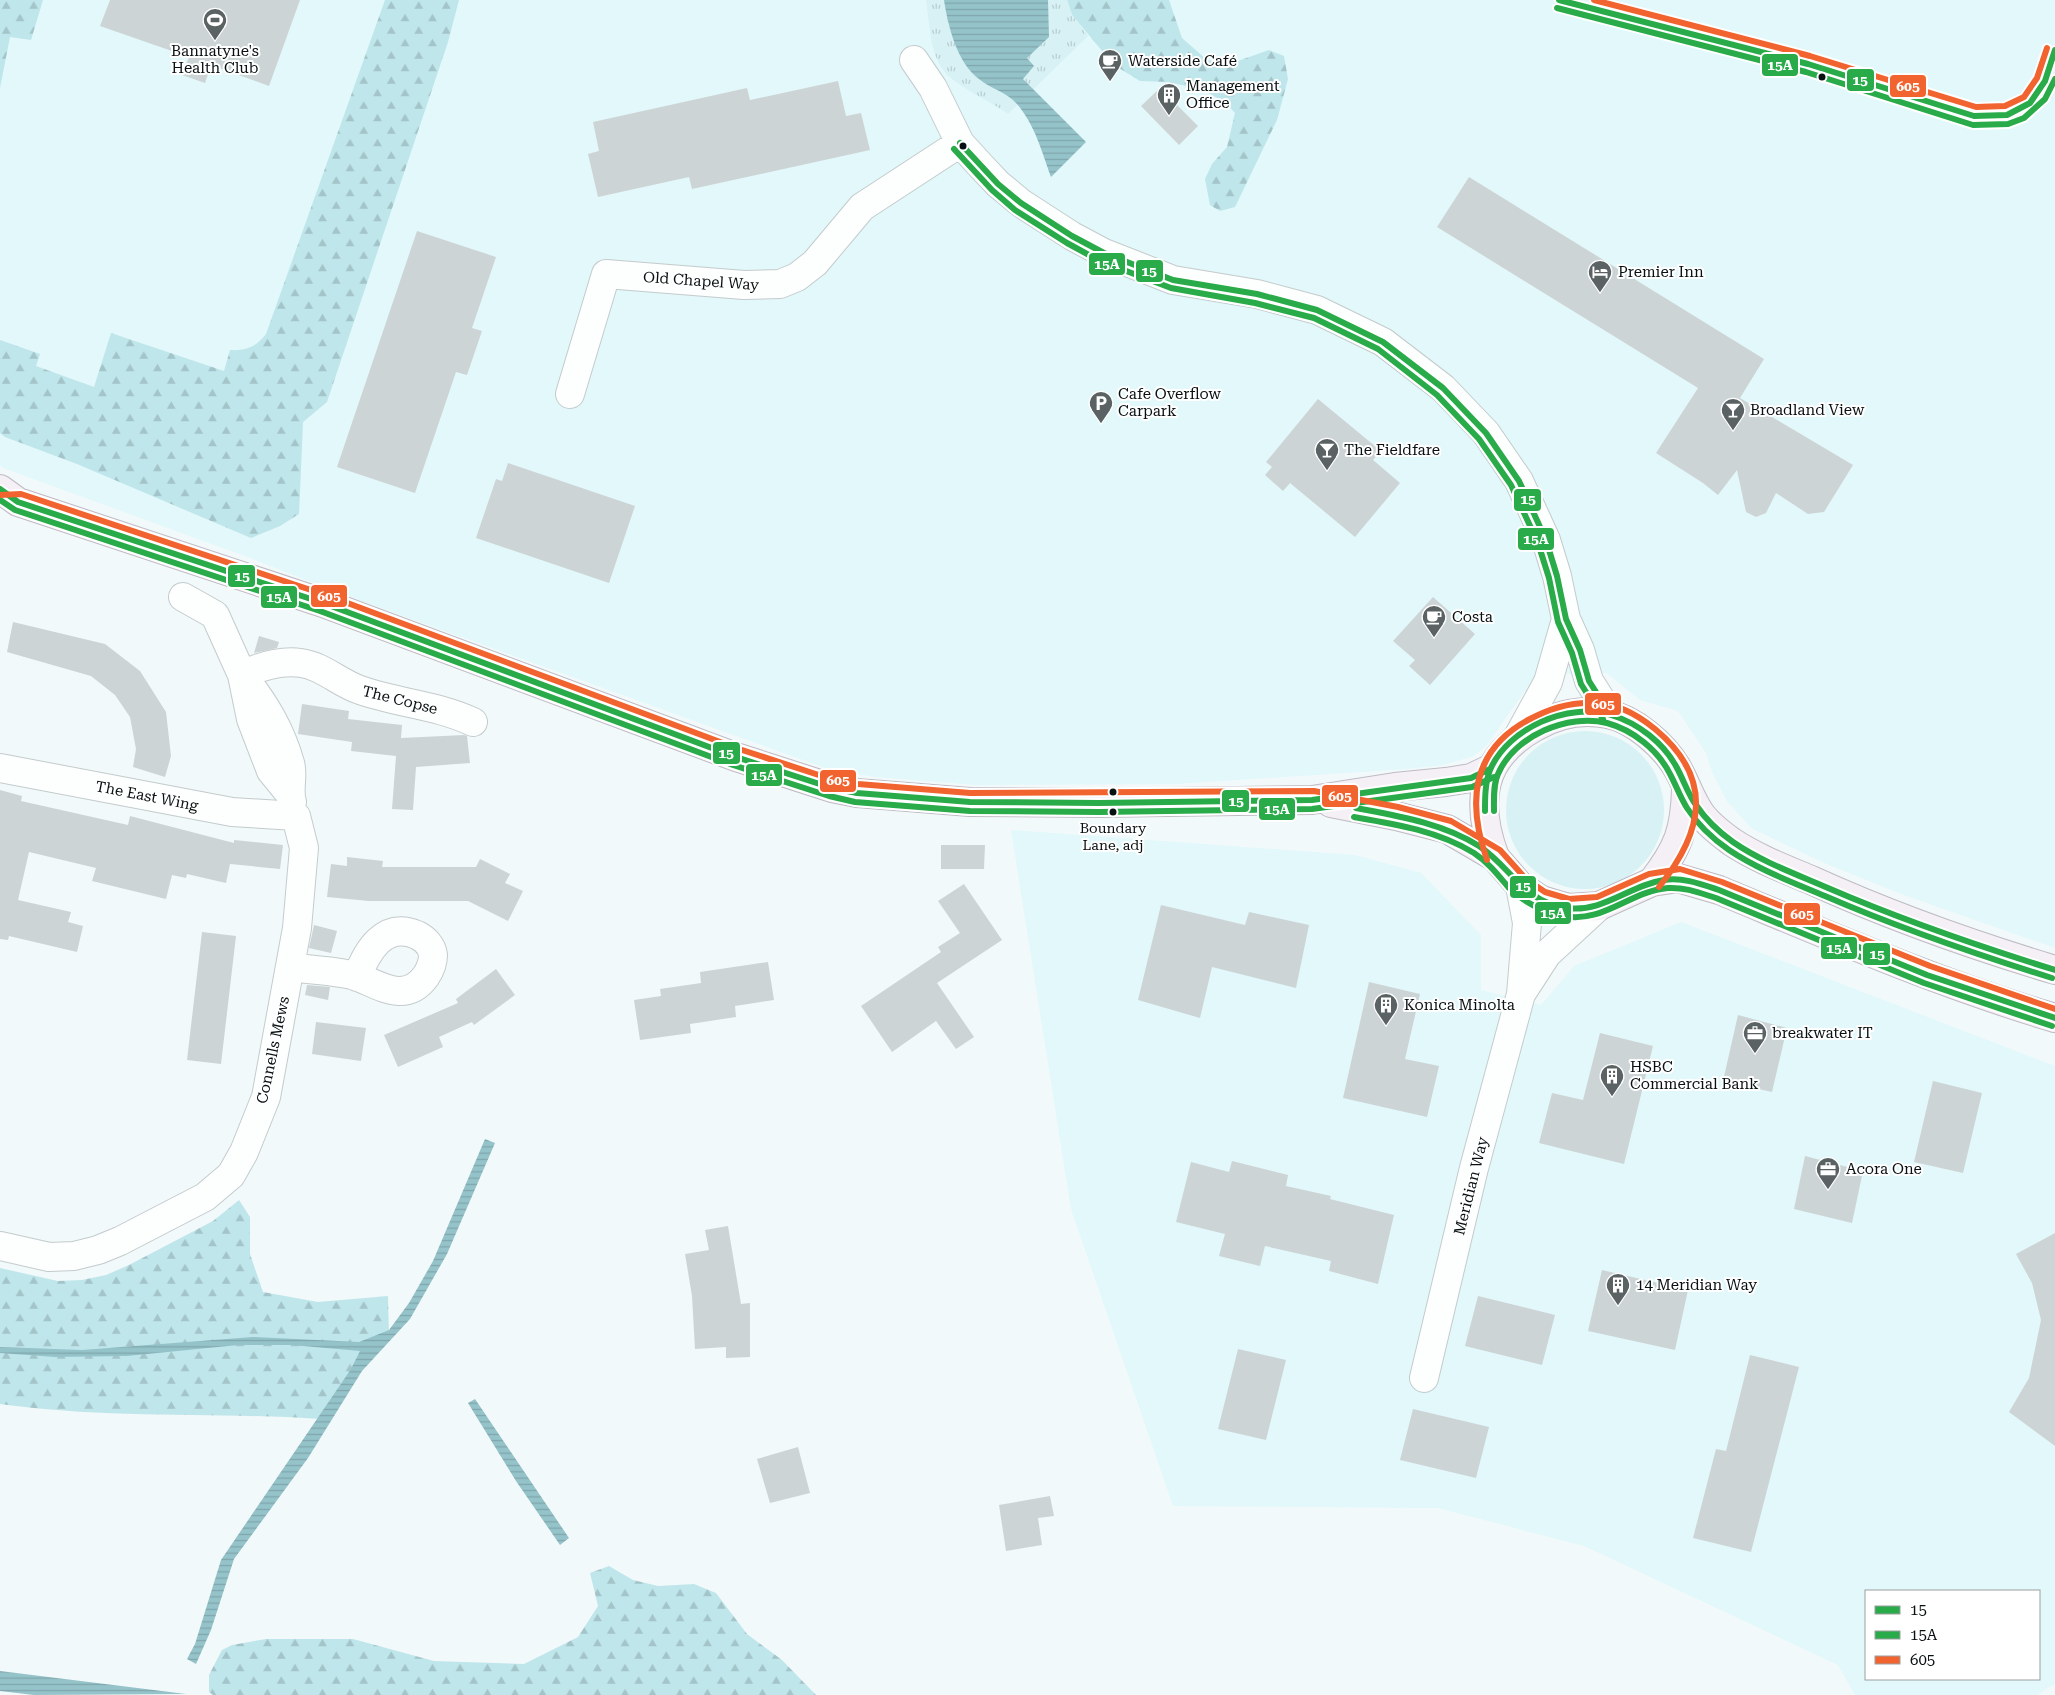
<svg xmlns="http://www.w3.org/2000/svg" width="2055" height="1695" viewBox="0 0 2055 1695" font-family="'Roboto Serif',serif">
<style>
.built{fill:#e2f8fb;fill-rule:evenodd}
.grass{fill:#d8f1f4}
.forest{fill:url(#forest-firs)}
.park{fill:url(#park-tufts)}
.water{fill:url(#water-rules)}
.building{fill:#cdd4d6}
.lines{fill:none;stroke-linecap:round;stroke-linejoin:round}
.minor-casing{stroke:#c4cbcc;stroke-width:30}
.trunk-casing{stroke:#bfbbc4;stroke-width:30}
.minor{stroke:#fdfefe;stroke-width:28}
.trunk{stroke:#f5f0f6;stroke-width:28}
.bus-1-casing{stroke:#fff;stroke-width:10}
.bus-2-casing{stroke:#fff;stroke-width:10}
.bus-3-casing{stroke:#fff;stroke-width:10}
.bus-1{stroke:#29ab4a;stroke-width:6}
.bus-2{stroke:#29ab4a;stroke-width:6}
.bus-3{stroke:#f2642f;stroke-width:6}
.bus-dot{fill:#081011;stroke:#fff;stroke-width:2}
.labels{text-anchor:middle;stroke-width:4;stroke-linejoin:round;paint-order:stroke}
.bus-label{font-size:14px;fill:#081011;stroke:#fff}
.poi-label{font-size:15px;fill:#081011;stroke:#fff;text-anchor:start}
.street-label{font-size:15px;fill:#081011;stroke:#fff}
.line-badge{stroke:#fff;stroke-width:2}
.badge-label{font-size:14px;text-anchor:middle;font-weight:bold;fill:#fff}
</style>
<defs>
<pattern id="forest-firs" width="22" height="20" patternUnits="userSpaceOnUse" patternTransform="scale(1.25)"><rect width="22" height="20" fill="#bfe6eb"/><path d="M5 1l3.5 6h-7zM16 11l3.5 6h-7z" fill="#a3c4c8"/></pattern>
<pattern id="park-tufts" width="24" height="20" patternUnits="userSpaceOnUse" patternTransform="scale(1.25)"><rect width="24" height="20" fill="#d8f1f4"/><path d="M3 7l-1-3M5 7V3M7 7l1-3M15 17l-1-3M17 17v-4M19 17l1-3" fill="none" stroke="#b8ced0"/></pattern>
<pattern id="water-rules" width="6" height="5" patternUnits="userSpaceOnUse" patternTransform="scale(1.25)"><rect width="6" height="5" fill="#94c3c9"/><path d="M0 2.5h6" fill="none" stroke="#7ea6ac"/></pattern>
</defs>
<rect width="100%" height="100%" fill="#f2f9fa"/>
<path class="built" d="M0 0H2055V948L1901 894 1822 862 1751 828 1727 801 1713 774 1706 753 1678 711 1640 700 1607 673 1536 675 1487 745 1474 756 1443 765 1407 769 1176 784 977 785 875 777 828 769 331 590 253 559 3 468 0 465Z
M1011 830 1355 855 1421 873 1481 935V990L1541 1005 1574 966 1681 922 2055 1066V1684L2037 1695H1855L1838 1665 1584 1546 1438 1508 1173 1506 1071 1209ZM1866 1591H2039V1679H1866Z"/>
<path class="grass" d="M1506 810a79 79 0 1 1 158 0a79 79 0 1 1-158 0Z"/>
<path class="forest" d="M0 0H43L31 40 10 37 0 88Z
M385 0H459L448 42 327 402 303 422 299 514 280 526 251 538 77 464 5 437 0 433V340L40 354 36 366 94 387 111 333 224 371 230 350C246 351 256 347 266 334Z
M1067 0H1169L1182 38 1207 60 1232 63 1269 50 1284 56 1288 79 1277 120 1235 207 1220 211 1210 205 1205 179 1212 164 1227 147 1235 113 1227 104 1204 90 1168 82 1140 81 1114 65 1072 15Z
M239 1200 250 1217V1254L263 1292 318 1302 388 1296 389 1335 321 1419C216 1412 105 1419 0 1404V1268L58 1281 82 1280 106 1275 129 1265 213 1221Z
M609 1566 633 1580 658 1586 694 1584 716 1593 747 1634 782 1660 816 1695H213L209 1692V1675L222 1650 232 1645 266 1639H353L434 1661 524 1664 578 1637 598 1606 590 1573Z"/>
<path class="park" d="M926 0H1067L1072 15 1088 36 1008 114C991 101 955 86 944 71 929 52 930 23 926 0Z"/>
<path class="water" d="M944 0H1048L1049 37 1027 58 1034 66 1023 79 1086 142 1051 177C1042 152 1035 125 1017 104 1007 92 991 89 979 79 957 63 948 26 944 0Z
M485 1139 495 1143 447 1254 410 1319 362 1371 308 1458 234 1559 211 1630 196 1664 187 1659 195 1644 221 1560 351 1369 360 1351 292 1345H238L127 1356 55 1357 0 1353V1347L82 1350 253 1337 359 1342 389 1330 409 1303 433 1261Z
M475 1399 569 1538 560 1545 516 1481 468 1403Z
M0 1671 186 1694 34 1695 0 1691Z"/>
<path class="building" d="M110 0H300L269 86 211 65 205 83 182 75 189 57 100 26Z
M838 81 846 116 861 113 870 150 692 189 689 177 598 197 588 154 599 151 593 122 747 88 750 100Z
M1160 88 1198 126 1179 145 1141 106Z
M1469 177 1764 359 1740 398 1853 465 1824 512 1808 514 1776 493 1766 513 1756 517 1746 512 1737 470 1718 495 1703 483 1656 453 1698 388 1437 227Z
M417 231 496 257 472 328 482 331 467 375 456 372 415 493 337 467Z
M1318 399 1381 451 1373 460 1400 483 1355 537 1290 483 1283 491 1265 475 1272 467 1266 462Z
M508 463 635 506 609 583 476 538 496 479 502 481Z
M1433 597 1475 634 1430 685 1409 666 1415 660 1393 641Z
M13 622 105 644 140 671 166 712 171 756 165 777 133 767 136 749 130 717 115 695 91 676 7 652Z
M259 636 279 642 277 648 254 653Z
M302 704 349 711 348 719 402 725 401 738 464 735 467 736 470 763 416 767 413 810 392 809 396 756 351 751 352 742 298 734Z
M0 790 22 796 21 801 128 825 130 816 234 843V840L283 845 280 869 230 864 226 883 187 874 186 878 172 875 166 899 92 881 96 868 29 852 18 900 71 912 68 922 83 926 77 952 9 936 8 940 0 939Z
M941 845H985L984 869H941Z
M347 857 383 861 382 867H476L480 859 510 874 505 883 523 891 508 921 468 901H369L327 897 331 864 347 866Z
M964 884 1002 940 937 983 974 1037 956 1049 936 1021 892 1052 861 1006 941 952 938 947 960 933 938 901Z
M1161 905 1245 925 1249 912 1309 925 1296 988 1212 967 1200 1018 1138 1000Z
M314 925 337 931 331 953 309 948Z
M202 932 236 936 221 1064 187 1060Z
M768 962 774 1000 735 1006 736 1017 690 1024 691 1033 640 1040 634 1000 661 996 660 989 701 983 700 972Z
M496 969 515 995 474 1025 472 1022 439 1037 443 1047 398 1067 384 1035 458 1003 456 999Z
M1369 982 1420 994 1405 1059 1439 1066 1427 1117 1343 1098Z
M307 985 330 987 328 1000 305 995Z
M1738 1015 1787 1028 1772 1092 1723 1081Z
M316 1022 366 1028 361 1061 312 1054Z
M1600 1033 1653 1046 1624 1164 1539 1143 1552 1093 1583 1100Z
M1933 1081 1982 1093 1963 1173 1914 1162Z
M1805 1156 1863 1171 1852 1223 1794 1209Z
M1232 1161 1288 1175 1286 1186 1331 1196 1330 1199 1394 1215 1378 1284 1329 1271 1331 1261 1265 1246 1260 1266 1219 1256 1225 1234 1176 1222 1191 1162 1229 1172Z
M728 1226 741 1304 750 1303V1357L726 1358V1347L695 1349 692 1296 685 1254 709 1250 705 1230Z
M2055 1233V1446L2009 1412 2029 1378 2041 1320 2032 1283 2016 1254Z
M1602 1270 1688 1290 1675 1350 1588 1331Z
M1478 1296 1555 1315 1542 1365 1465 1346Z
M1238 1349 1286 1360 1266 1440 1218 1429Z
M1750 1355 1799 1367 1751 1552 1693 1538 1716 1449 1726 1451Z
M1413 1409 1489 1427 1476 1478 1400 1460Z
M798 1447 810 1493 770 1503 757 1459Z
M1050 1496 1054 1516 1038 1518 1042 1545 1006 1551 999 1505Z"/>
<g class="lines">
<g class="minor-casing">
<path id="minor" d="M914 60 933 88 960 143 981 166 998 184 1021 203 1072 236 1104 253 1173 280 1257 294 1317 310 1383 342 1443 388 1486 433 1519 481 1546 540 1557 576 1566 619 1580 650 1589 681 1610 714
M570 394 606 274 744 285 780 284 797 277 815 263 862 207 960 143
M183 597 215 615 242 675 251 719 271 771 289 793
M242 675C261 666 280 660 301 663 323 666 339 683 360 690 397 703 437 705 473 722
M246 680C266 706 281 731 290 763 294 775 288 789 292 802
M1519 735 1548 682 1566 619
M0 768 232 812 296 816 304 848 297 928 266 1097 244 1152 231 1175 205 1197 120 1241 98 1250 74 1256 49 1257 0 1246
M290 967C308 970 342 971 358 977 381 986 406 1004 426 976 430 970 433 962 433 955 432 946 425 939 417 935 384 921 367 951 357 977
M1523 991 1547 954 1599 906
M1424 1378 1474 1168 1521 994 1527 923 1520 886"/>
</g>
<g class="trunk-casing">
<path id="trunk" d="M0 489 18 502 323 603 736 757 832 788 857 793 970 802 1099 803 1312 800 1395 787 1446 782 1471 778 1490 769
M1331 803 1396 816 1447 829 1495 857 1520 886 1541 900 1568 908 1599 906 1652 882 1678 878 1719 890C1830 936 1940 984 2055 1018
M1495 857C1474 801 1481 757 1535 727 1557 714 1583 709 1608 714 1634 719 1663 745 1676 766 1686 782 1690 799 1701 814 1709 825 1721 834 1732 842 1756 858 1785 869 1811 880 1890 916 1972 945 2055 970
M1652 882C1678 849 1685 830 1686 789"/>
</g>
<use href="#minor" class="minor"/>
<use href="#trunk" class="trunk"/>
<g class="bus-1-casing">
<path id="bus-1" d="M1559 0 1808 64 1974 116 2007 115 2030 103 2045 81 2055 50
M960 143 998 184 1021 203 1072 236 1104 253 1173 280 1257 294 1317 310 1383 342 1443 388 1486 433 1519 481 1546 540 1557 576 1566 619 1580 650 1589 681 1610 714
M0 489 18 502 323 603 736 757 832 788 857 793 970 802 1099 803 1312 800 1471 778 1490 769
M1356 808C1398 816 1442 823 1479 846 1511 867 1523 902 1567 908 1603 913 1630 885 1664 880 1683 877 1701 884 1719 890L1927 975 2055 1018
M1485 811C1485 798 1485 783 1490 770 1508 728 1568 702 1611 715 1638 723 1664 743 1677 768 1684 781 1688 794 1696 805 1706 820 1719 832 1733 842 1762 862 1796 874 1828 888 1902 920 1978 946 2055 970"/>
</g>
<g class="bus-2-casing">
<path id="bus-2" d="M1557 8 1806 72 1973 125 2008 124 2024 118 2045 99 2055 79
M954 149 992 190 1015 210 1067 243 1100 261 1171 288 1255 303 1314 318 1378 349 1437 395 1479 439 1511 485 1538 543 1549 578 1558 622 1572 653 1581 684 1603 719
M0 500 15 510 320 611 733 765 829 796 855 802 970 811 1099 812 1312 809 1472 787 1494 777
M1494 811C1494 799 1493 785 1498 774 1514 736 1568 713 1607 723 1633 730 1658 750 1670 774 1676 785 1680 797 1687 808 1698 825 1713 839 1729 850 1759 870 1792 882 1825 896 1899 928 1975 954 2052 978
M1354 817C1395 824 1438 831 1474 853 1489 863 1498 875 1509 888 1523 902 1544 912 1563 916 1603 924 1630 891 1668 888 1685 887 1700 893 1716 898L1924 983 2052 1026"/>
</g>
<g class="bus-3-casing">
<path id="bus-3" d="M1594 0 1810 56 1976 107 2005 106 2024 97 2037 78 2047 48
M0 495 21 494 326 595 739 749 834 780 858 784 970 793 1314 791 1398 807 1451 821 1500 850 1526 879 1545 892 1569 899 1597 897 1649 874 1680 869 1722 882 1930 966 2055 1009
M1487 860C1467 803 1471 751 1528 720 1548 709 1571 702 1593 703 1616 703 1638 715 1655 729 1715 779 1703 832 1659 887"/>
</g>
<use href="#bus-1" class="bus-1"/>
<use href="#bus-2" class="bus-2"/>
<use href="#bus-3" class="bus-3"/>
</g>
<defs>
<g id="stadium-pin" transform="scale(1.25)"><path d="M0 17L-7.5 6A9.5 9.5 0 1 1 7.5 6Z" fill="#5a6263" stroke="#fff"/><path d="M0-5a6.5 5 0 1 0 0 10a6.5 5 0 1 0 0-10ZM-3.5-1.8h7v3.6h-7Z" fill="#fff"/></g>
<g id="cafe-pin" transform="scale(1.25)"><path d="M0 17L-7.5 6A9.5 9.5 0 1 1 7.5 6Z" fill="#5a6263" stroke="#fff"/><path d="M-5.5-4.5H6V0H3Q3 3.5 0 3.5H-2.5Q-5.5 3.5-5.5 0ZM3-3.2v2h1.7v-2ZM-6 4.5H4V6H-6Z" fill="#fff"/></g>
<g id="building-pin" transform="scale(1.25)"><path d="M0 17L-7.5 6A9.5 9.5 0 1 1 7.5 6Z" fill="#5a6263" stroke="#fff"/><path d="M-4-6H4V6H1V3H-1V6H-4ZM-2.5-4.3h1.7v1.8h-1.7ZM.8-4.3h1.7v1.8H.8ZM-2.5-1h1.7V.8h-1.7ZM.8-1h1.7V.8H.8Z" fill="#fff"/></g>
<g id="hotel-pin" transform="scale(1.25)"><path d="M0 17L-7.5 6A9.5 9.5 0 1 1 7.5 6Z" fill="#5a6263" stroke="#fff"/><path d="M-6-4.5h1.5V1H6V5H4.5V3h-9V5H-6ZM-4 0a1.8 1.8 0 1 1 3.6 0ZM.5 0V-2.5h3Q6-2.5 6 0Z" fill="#fff"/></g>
<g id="parking-pin" transform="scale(1.25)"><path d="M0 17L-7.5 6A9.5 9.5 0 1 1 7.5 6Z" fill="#5a6263" stroke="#fff"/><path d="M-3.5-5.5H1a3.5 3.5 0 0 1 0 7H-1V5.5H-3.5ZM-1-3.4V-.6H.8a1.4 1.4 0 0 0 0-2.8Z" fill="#fff"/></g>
<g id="bar-pin" transform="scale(1.25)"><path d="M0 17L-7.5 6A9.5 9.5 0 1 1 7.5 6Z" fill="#5a6263" stroke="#fff"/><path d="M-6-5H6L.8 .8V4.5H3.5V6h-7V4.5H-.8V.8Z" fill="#fff"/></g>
<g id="office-pin" transform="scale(1.25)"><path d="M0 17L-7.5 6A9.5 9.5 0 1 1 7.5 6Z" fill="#5a6263" stroke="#fff"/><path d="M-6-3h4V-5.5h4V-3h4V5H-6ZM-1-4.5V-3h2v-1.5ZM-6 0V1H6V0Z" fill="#fff"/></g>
</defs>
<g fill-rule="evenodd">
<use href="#stadium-pin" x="215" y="20"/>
<use href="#cafe-pin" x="1110" y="61"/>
<use href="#building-pin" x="1169" y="95"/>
<use href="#hotel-pin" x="1600" y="272"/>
<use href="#parking-pin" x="1101" y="403"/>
<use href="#bar-pin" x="1733" y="410"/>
<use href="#bar-pin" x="1327" y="450"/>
<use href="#cafe-pin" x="1434" y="617"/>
<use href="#building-pin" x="1386" y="1005"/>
<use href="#office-pin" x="1755" y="1033"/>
<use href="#building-pin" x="1612" y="1076"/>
<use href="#office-pin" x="1828" y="1169"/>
<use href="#building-pin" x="1618" y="1285"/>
</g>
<g class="bus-dot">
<circle cx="1822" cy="77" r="4.5"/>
<circle cx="963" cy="146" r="4.5"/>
<circle cx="1113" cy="792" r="4.5"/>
<circle cx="1113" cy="812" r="4.5"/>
</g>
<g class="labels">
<g class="bus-label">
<text x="1113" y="833">Boundary<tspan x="1113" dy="17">Lane, adj</tspan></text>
</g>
<g class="poi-label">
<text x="215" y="56" text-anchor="middle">Bannatyne's<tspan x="215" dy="17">Health Club</tspan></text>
<text x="1128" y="66">Waterside Café</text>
<text x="1186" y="91">Management<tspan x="1186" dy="17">Office</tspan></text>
<text x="1618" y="277">Premier Inn</text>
<text x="1118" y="399">Cafe Overflow<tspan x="1118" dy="17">Carpark</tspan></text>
<text x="1750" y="415">Broadland View</text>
<text x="1344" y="455">The Fieldfare</text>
<text x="1452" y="622">Costa</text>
<text x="1404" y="1010">Konica Minolta</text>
<text x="1772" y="1038">breakwater IT</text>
<text x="1630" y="1072">HSBC<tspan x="1630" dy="17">Commercial Bank</tspan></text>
<text x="1846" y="1174">Acora One</text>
<text x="1636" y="1290">14 Meridian Way</text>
</g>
<g class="street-label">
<text transform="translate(701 281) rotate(4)" y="5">Old Chapel Way</text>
<text transform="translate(400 700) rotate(14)" y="5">The Copse</text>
<text transform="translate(147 796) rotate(11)" y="5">The East Wing</text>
<text transform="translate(273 1050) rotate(-78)" y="5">Connells Mews</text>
<text transform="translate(1471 1186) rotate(-76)" y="5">Meridian Way</text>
</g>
</g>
<g class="line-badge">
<rect x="1761" y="53" width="38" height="24" rx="5" fill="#29ab4a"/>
<rect x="1846" y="68" width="29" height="24" rx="5" fill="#29ab4a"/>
<rect x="1889" y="74" width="38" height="24" rx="5" fill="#f2642f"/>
<rect x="1088" y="252" width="38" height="24" rx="5" fill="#29ab4a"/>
<rect x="1135" y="259" width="29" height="24" rx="5" fill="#29ab4a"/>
<rect x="1513" y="488" width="29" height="24" rx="5" fill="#29ab4a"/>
<rect x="1517" y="527" width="38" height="24" rx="5" fill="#29ab4a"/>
<rect x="227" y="564" width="29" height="24" rx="5" fill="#29ab4a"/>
<rect x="310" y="584" width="38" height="24" rx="5" fill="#f2642f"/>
<rect x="260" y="585" width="38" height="24" rx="5" fill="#29ab4a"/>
<rect x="1584" y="692" width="38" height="24" rx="5" fill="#f2642f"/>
<rect x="712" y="741" width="29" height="24" rx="5" fill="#29ab4a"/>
<rect x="745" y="763" width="38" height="24" rx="5" fill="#29ab4a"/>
<rect x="819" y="769" width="38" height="24" rx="5" fill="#f2642f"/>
<rect x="1321" y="784" width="38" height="24" rx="5" fill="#f2642f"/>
<rect x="1221" y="789" width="29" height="24" rx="5" fill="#29ab4a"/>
<rect x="1258" y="797" width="38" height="24" rx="5" fill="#29ab4a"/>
<rect x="1509" y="875" width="28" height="24" rx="5" fill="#29ab4a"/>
<rect x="1534" y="901" width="38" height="24" rx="5" fill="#29ab4a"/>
<rect x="1783" y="902" width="38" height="24" rx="5" fill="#f2642f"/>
<rect x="1820" y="936" width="38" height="24" rx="5" fill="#29ab4a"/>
<rect x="1862" y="942" width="29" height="24" rx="5" fill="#29ab4a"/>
</g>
<g class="badge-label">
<text x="1780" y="70">15A</text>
<text x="1860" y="85">15</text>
<text x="1908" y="91">605</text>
<text x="1107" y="269">15A</text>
<text x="1149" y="276">15</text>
<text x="1528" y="504">15</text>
<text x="1536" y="544">15A</text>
<text x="242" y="581">15</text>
<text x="329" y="601">605</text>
<text x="279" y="602">15A</text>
<text x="1603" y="709">605</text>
<text x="726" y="758">15</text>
<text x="764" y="780">15A</text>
<text x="838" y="785">605</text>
<text x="1340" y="801">605</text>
<text x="1236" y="806">15</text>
<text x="1277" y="814">15A</text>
<text x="1523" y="891">15</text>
<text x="1553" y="918">15A</text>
<text x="1802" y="919">605</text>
<text x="1839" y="953">15A</text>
<text x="1877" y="959">15</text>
</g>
<rect x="1865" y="1590" width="175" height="90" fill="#ffffff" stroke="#9c9fa0"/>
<rect x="1875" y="1606" width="25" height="8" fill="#29ab4a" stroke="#9c9fa0"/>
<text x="1910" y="1615" font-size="15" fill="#081011">15</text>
<rect x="1875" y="1631" width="25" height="8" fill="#29ab4a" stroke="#9c9fa0"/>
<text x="1910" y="1640" font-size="15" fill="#081011">15A</text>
<rect x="1875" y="1656" width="25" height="8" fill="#f2642f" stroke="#9c9fa0"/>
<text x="1910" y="1665" font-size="15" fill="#081011">605</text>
</svg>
